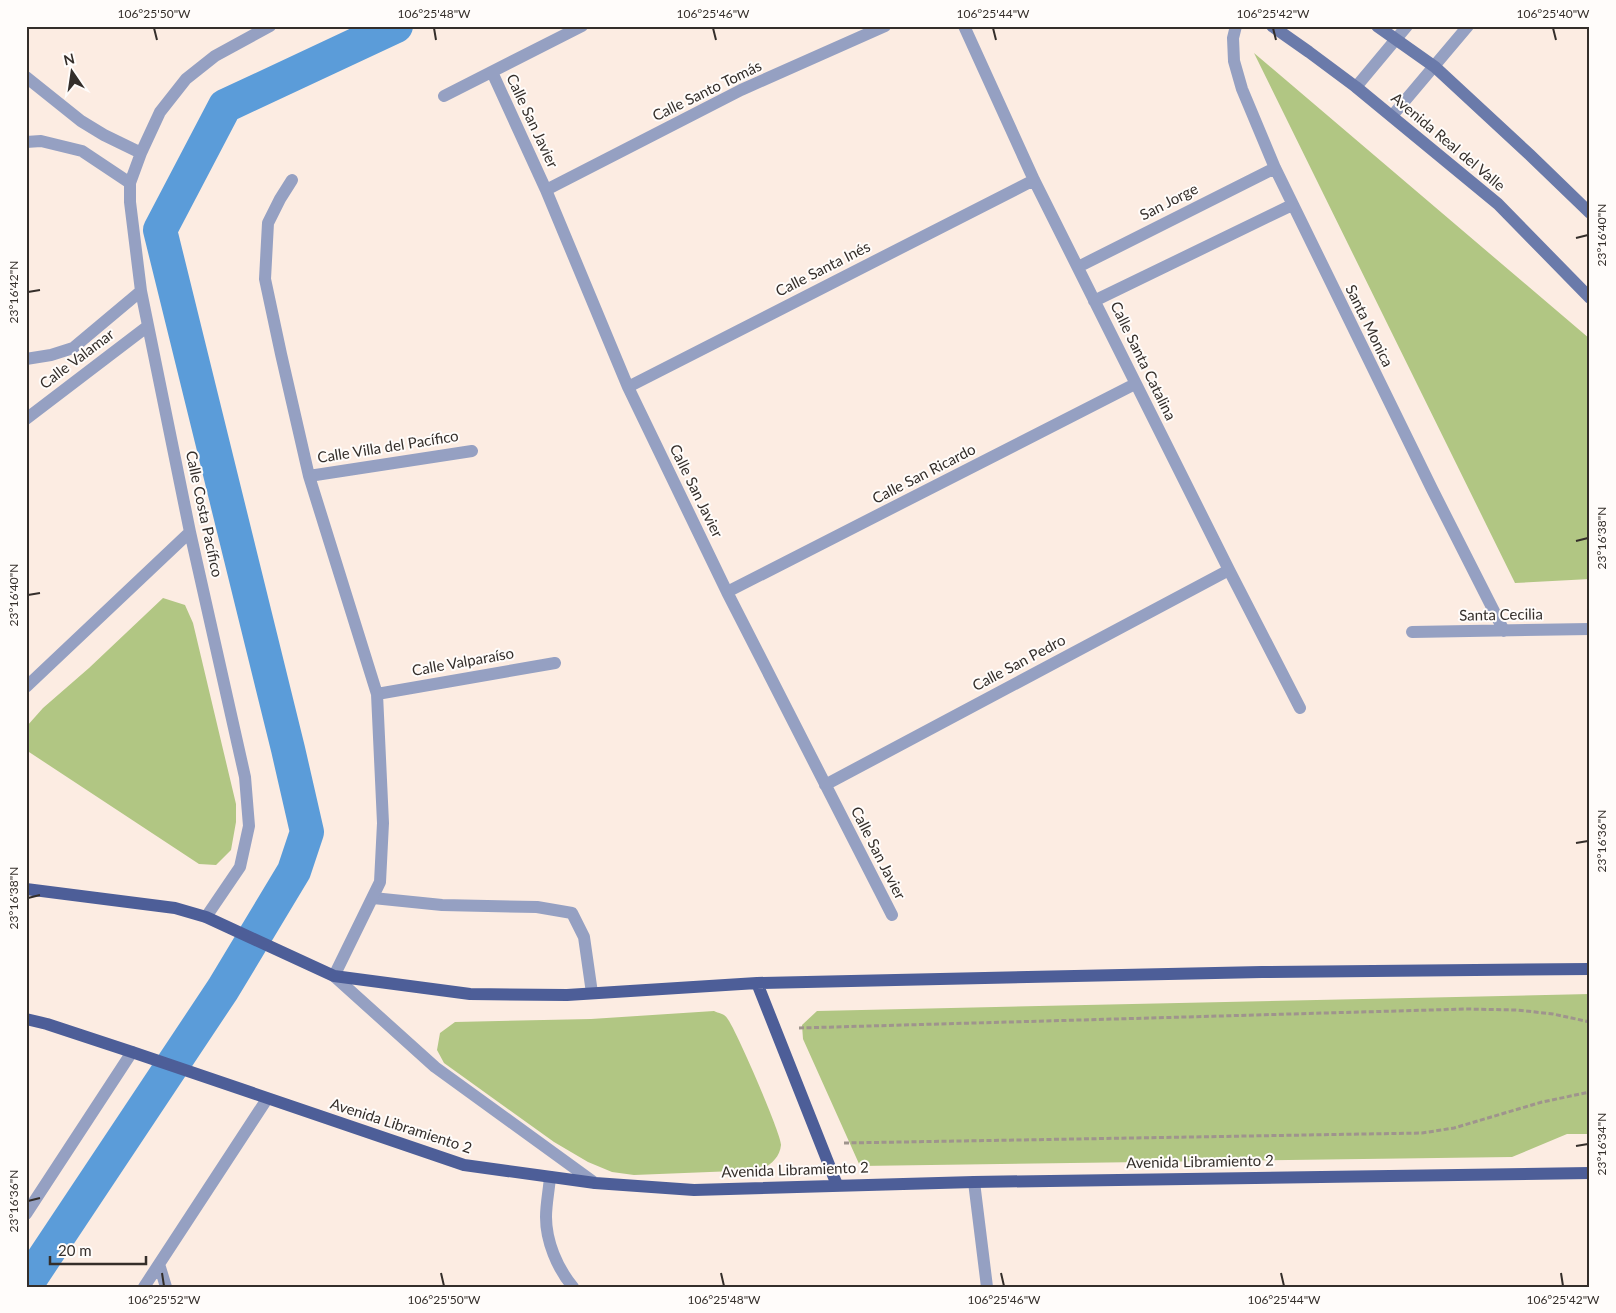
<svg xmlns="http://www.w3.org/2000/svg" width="1616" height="1313" viewBox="0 0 1616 1313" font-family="Lato,sans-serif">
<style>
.green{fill:#b1c683}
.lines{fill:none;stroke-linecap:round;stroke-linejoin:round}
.canal{stroke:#5b9cd9;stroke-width:34}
.path{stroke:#9f948d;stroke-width:3;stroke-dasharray:5 2.5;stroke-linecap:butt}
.lane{stroke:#95a0c2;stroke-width:12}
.street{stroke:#95a0c2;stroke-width:12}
.secondary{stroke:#6a7aaa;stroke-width:12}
.primary{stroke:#4d5e98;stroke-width:12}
.ticks{fill:none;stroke:#342e2a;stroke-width:2}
.labels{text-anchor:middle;stroke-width:4;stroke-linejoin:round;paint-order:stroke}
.street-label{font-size:15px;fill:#342e2a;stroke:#fffcfa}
.neatline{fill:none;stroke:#342e2a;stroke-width:2}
.ticks-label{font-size:12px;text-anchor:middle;fill:#342e2a}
</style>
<rect width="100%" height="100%" fill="#fcece2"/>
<path class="green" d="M1254 53 1590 339V579L1515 583Z
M163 598 185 605 193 623 236 804V822L231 850 216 865 199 864 29 752 26 744 27 726 43 708 89 668Z
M1590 994V1134H1567L1512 1157 860 1166 803 1039 802 1025 817 1011Z
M714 1011C718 1013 725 1014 727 1018 735 1027 782 1136 781 1145 780 1157 771 1165 760 1170L634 1175 612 1172 588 1162 554 1142 444 1063 437 1050 440 1033 455 1022 591 1019Z"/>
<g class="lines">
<path class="canal" d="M26 1285 223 989 294 871 307 832 288 749 160 230 225 106 396 26"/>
<path class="path" d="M799 1028 1466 1009 1517 1010 1553 1014 1590 1022
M844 1143 1422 1133 1454 1128 1542 1102 1590 1092"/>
<path class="lane" d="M373 898 442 905 537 907 572 913 584 937 592 993
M550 1177C549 1190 546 1204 546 1217 546 1241 557 1268 573 1287
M974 1182 987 1287"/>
<path class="street" d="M964 26 1034 180 1229 570 1300 708
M1236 26 1233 38 1234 61 1242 89 1275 168 1432 489 1504 631
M492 72 546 190 628 387 727 592 892 915
M26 77 81 121 104 135 141 153
M1356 87 1407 26
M444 96 582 26
M1392 116 1468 26
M26 142 41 141 82 151 130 183
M292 180 280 199 268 223 265 279 281 354 309 476 377 694 383 823 380 882 334 976 435 1067 595 1183
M546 190 741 90 885 26
M1078 267 1275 168
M1094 301 1292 205
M26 359 51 355 73 348 141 291
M628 387 1034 180
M26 419 148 326
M309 476 472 451
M727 592 1135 384
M1412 632 1590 629
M26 687 190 532
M377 694 555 663
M825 785 1229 570
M206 917 240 867 249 826 245 777 190 532 141 291 130 202V183L141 153 160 112 186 79 215 56 270 26
M26 1214 132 1052
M159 1264 166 1287
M144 1287 267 1099"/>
<path class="secondary" d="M1272 26 1309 52 1356 87 1498 204 1590 298
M1377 26 1435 67 1530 155 1590 213"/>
<path class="primary" d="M26 889 175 908 206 917 334 976 470 994 567 995 757 983 1262 972 1590 969
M757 983 837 1185
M26 1019 47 1024 132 1052 464 1165 595 1183 694 1190 974 1182 1590 1173"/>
</g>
<path class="ticks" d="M154 28 157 40M434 28 436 40M713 28 716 40M993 28 996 40M1273 28 1276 40M1553 28 1556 40M1576 238 1588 235M28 292 40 290M1576 541 1588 538M28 595 40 593M1576 843 1588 841M28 898 40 895M1576 1146 1588 1144M28 1201 40 1198M162 1273 164 1286M441 1273 444 1286M721 1273 724 1286M1001 1273 1004 1286M1281 1273 1284 1286M1561 1273 1563 1286"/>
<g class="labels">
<g class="street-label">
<text transform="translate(707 91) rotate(-26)" y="5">Calle Santo Tomás</text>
<text transform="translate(532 121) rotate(65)" y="5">Calle San Javier</text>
<text transform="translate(1448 142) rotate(40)" y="5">Avenida Real del Valle</text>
<text transform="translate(1169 202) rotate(-27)" y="5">San Jorge</text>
<text transform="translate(823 269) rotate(-27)" y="5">Calle Santa Inés</text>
<text transform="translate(1369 326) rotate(64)" y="5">Santa Monica</text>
<text transform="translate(77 359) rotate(-37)" y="5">Calle Valamar</text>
<text transform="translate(1143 361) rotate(64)" y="5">Calle Santa Catalina</text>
<text transform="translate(388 447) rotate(-9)" y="5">Calle Villa del Pacífico</text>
<text transform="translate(924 474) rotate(-27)" y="5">Calle San Ricardo</text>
<text transform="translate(696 491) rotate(64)" y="5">Calle San Javier</text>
<text transform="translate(204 514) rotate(78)" y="5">Calle Costa Pacífico</text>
<text transform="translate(1501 615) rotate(-1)" y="5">Santa Cecilia</text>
<text transform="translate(463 662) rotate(-10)" y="5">Calle Valparaíso</text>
<text transform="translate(1019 663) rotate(-28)" y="5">Calle San Pedro</text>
<text transform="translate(878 853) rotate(63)" y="5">Calle San Javier</text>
<text transform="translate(401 1126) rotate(18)" y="5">Avenida Libramiento 2</text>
<text transform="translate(1200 1162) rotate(-1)" y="5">Avenida Libramiento 2</text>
<text transform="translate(795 1170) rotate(-2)" y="5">Avenida Libramiento 2</text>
</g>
</g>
<rect width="1616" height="1313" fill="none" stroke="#fffcfa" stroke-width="55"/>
<g transform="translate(72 72) rotate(347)" stroke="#fffcfa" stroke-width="4" paint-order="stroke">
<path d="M0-4L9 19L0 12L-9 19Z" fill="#342e2a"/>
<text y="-8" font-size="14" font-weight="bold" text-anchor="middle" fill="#342e2a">N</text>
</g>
<path d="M50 1256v8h96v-8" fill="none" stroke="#342e2a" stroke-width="2.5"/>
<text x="58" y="1256" font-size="15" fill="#342e2a" stroke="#fffcfa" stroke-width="4" paint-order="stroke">20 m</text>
<rect x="28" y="28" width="1560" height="1258" class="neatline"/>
<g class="ticks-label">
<text x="154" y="18">106°25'50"W</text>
<text x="434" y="18">106°25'48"W</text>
<text x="713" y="18">106°25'46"W</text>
<text x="993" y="18">106°25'44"W</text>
<text x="1273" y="18">106°25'42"W</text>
<text x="1553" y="18">106°25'40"W</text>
<text transform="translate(1602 235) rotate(-90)" y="4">23°16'40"N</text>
<text transform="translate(14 292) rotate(-90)" y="4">23°16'42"N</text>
<text transform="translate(1602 538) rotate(-90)" y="4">23°16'38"N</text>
<text transform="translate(14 595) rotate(-90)" y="4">23°16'40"N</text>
<text transform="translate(1602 841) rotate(-90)" y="4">23°16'36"N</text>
<text transform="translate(14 898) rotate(-90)" y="4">23°16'38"N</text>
<text transform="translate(1602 1144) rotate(-90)" y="4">23°16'34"N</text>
<text transform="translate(14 1201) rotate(-90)" y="4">23°16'36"N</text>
<text x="164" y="1304">106°25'52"W</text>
<text x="444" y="1304">106°25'50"W</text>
<text x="724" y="1304">106°25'48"W</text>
<text x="1004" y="1304">106°25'46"W</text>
<text x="1284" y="1304">106°25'44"W</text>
<text x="1563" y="1304">106°25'42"W</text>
</g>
</svg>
